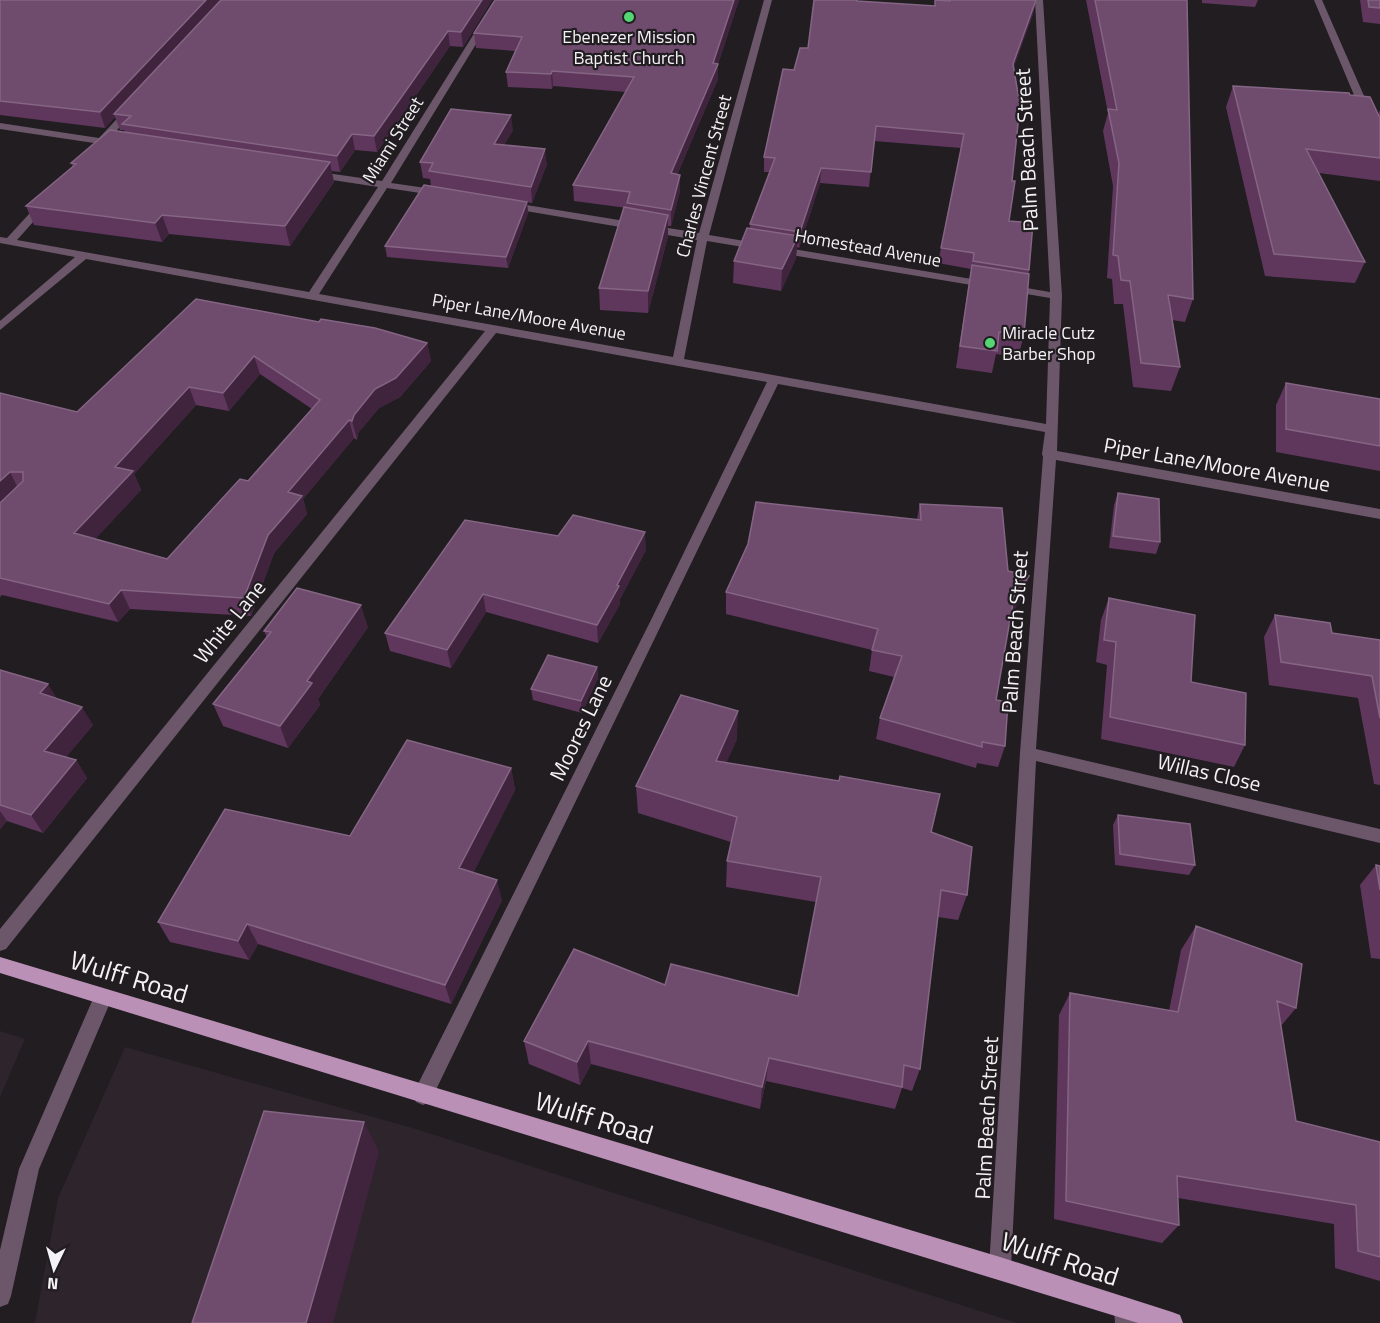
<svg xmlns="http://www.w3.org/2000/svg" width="1380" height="1323" viewBox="0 0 1380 1323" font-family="'Titillium Web',sans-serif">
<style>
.built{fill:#2d242c}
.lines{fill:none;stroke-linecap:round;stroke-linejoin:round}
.minor{fill:#6c576a;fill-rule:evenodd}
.major{fill:#ba90b7;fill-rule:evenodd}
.wall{fill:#5f375d;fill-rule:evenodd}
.shaded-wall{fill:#40243e}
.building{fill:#6f4b6e;stroke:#846583;stroke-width:1.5;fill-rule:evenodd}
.poi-dot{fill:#53d673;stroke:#211d21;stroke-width:2}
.labels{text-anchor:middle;stroke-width:4.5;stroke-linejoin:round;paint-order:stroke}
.far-poi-label{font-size:18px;fill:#f5f2f5;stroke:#211d21}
.far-street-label{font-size:18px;fill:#f5f2f5;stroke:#211d21}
.street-label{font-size:21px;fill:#f5f2f5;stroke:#211d21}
.near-street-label{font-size:26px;fill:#f5f2f5;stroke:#211d21}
</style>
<rect width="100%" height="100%" fill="#211d21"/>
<path class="built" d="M0 1031 25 1039 0 1097Z
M125 1047 416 1129 1017 1323H35L58 1198Z"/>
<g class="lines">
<path class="minor" d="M495 0H503L391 183 440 190 445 193 440 196 387 188 319 294 673 357 697 240 508 208 503 205 508 202 699 233 764 0H772L709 235 1050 292 1035 0H1043L1062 296 1057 451 1380 509V519L1056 460 1036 749 1380 829V843L1036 761 1011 1268 1008 1276 1000 1279 992 1276 989 1268 1020 753 1043 457 1042 454 1045 432 778 384 430 1102 423 1105 416 1102 413 1095 416 1088 651 620 767 382 496 333 6 949 0 951V929L485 331 86 259 0 330V321L75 257 0 243V237L7 238 40 202 44 201 49 204 17 240 309 292 378 187 313 177 308 174 313 171 382 181ZM707 241 1050 298 1046 424 684 359Z
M1314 0H1322L1372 114 1370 116 1362 114Z
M128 107 136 109 108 140 120 142V146L103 145 98 148 95 147 94 143 0 129V123L99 138Z
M103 989 110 992 112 998 39 1169 11 1296 8 1304 0 1307V1250L19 1169 96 992Z
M1125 1297 1133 1300 1137 1323H1115L1114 1308 1117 1300Z"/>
<path class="major" d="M0 957 1000 1257 1172 1312 1180 1315 1183 1323H1138L0 973Z"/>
</g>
<path class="wall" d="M0 0H492L463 47 450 46 377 152 355 150 340 172 331 171 334 182 290 246 169 234 162 242 34 225 26 206 73 167 71 163 125 133 124 130H120L115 117 105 128 0 115Z
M495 0H739L718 64V79L677 175H680V191L671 226H668V236L648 313 600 310 599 288 627 208 574 201 573 185 626 92 553 86 552 89 508 87 506 72 515 51 476 48 474 33Z
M814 0H859L858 1 935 6V0H1036L1033 14 1013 69 1012 181 1009 221 1029 270 1024 335 1018 357 996 354 992 373 956 368 971 269 938 263 961 148 874 141 869 187 820 183 799 248 797 247 796 258 781 291 733 283 734 261 750 228V224L770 172H764V157L794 70 808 48Z
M1086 0H1187L1193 299 1185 322 1172 320 1180 367 1171 391 1133 387 1123 304H1114L1112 279 1107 278 1113 186 1103 131 1108 113Z
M1202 0H1258L1255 7 1202 3Z
M1360 0H1380V24L1363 22Z
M1233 86 1378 115 1380 110V181L1319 173 1365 262 1355 283 1265 276 1226 107Z
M513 130 504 145 547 164 532 203 527 202 528 213 508 268 387 257 385 246 431 186 430 179 423 178 420 162Z
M196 299 427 343 431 361 400 397 379 408 358 433 357 440 354 438 303 499 307 514 274 553 251 616 130 609 118 622 2 595 0 597V393L77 412ZM260 374 312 409 248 481 167 559 95 539 141 490 134 474 196 405 229 411Z
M1286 383 1380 399V471L1276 452V405Z
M1118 493 1160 542 1156 554 1109 548 1114 505Z
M920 504 1008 571 1029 576 1022 598 1011 614 996 700 1005 746 998 767 977 763 976 768 876 739 880 718 894 677 869 671 872 650 726 614V592L917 519Z
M465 520 646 550 620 599V604L598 643 486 612 451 668 390 651 385 633Z
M1109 598 1245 745 1234 767 1101 739 1107 665 1096 662 1101 620Z
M1275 615 1332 633 1380 640V785L1374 784 1358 698 1269 685 1264 637Z
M368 627 318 699 320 705 288 748 223 726 213 704 267 638 264 631Z
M597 667 598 678 582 713 533 700 531 689Z
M0 670 57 699 93 725 66 757 76 760 87 778 43 833 7 821 0 829Z
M737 739 726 763 931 832 967 895 958 920 938 917 920 1069 912 1091 902 1088 895 1109 766 1081 760 1109 591 1064 580 1085 529 1064 524 1041 665 985 798 996 816 902 726 887 727 861 731 842 638 813 636 786Z
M511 768 515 790 473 873 502 900 451 1004 258 944 249 960 170 942 158 922 350 836Z
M1118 815 1195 865 1189 875 1115 865 1113 825Z
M1376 865 1380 866V959L1371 958 1360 885Z
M1196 926 1296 1008 1281 1026 1296 1121 1380 1142V1281L1335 1268 1334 1224 1178 1198 1179 1225 1162 1243 1054 1219 1059 1015 1070 993 1169 1011 1181 950Z"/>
<path class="shaded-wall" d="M206 0H224L114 114 115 117 105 128 100 112Z
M482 0H492L463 47 461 32Z
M734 0H739L717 67 718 64V79L671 189V173L713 63Z
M1036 0 1033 14 1010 78 1013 64Z
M448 31 450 46 377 152 374 136Z
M552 71 553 86 552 89 551 74Z
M511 115 513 130 496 159 494 144Z
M352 134 355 150 340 172 337 156Z
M545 149 547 164 532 203 531 187Z
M330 162 334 182 290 246 285 226Z
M821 168 820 183 799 248 800 232Z
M680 175V191L671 226V210Z
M527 202 528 213 508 268 506 257Z
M162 215 169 234 162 242 155 223Z
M668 215V236L648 313V291Z
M798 236 796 258 781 291 782 269Z
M427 343 431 361 400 397 379 408 358 433 357 440 352 421 354 415 375 389Z
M254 356 260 374 229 411 223 393Z
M189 387 196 405 134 474 141 490 83 552 74 533 115 467Z
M349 420 354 438 303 499 307 514 274 553 251 616 244 598 268 535 288 492Z
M10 472 19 490 0 510V481Z
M645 532 646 550 620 599V604L598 643 597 625 617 585Z
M1029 576 1022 598 1008 618 1014 597Z
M121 590 130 609 118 622 109 604Z
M483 594 486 612 451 668 447 650Z
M361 605 368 627 318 699 320 705 288 748 280 726 307 681Z
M597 667 598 678 582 713 581 701Z
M48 684 59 702 40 693Z
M82 707 93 725 56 769 44 751Z
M738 711 737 739 715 788 716 761Z
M76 760 87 778 43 833 31 815Z
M511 768 515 790 465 889 459 868Z
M0 811 7 821 0 829Z
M497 880 502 900 451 1004 445 985Z
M247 924 258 944 249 960 238 941Z
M588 1041 591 1064 580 1085 577 1062Z
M769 1058 766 1081 760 1109 762 1087Z
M364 1122 379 1152 333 1323H306Z"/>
<path class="building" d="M0 0H206L100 112 0 101Z
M221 0H482L461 32 448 31 374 136 352 134 337 156 122 124 131 116 114 114Z
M495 0H734L713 63 718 64 671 173 680 175 671 210 627 203 630 192 573 185 634 77 552 71 551 74 506 72 522 37 474 33Z
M814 0H857V1L935 6V0L950 1V0H1036L1013 64 1020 105 1012 181H1015L1009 221 1033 223 1029 270 973 261 974 253 941 248 964 134 876 126 871 172 821 168 800 232 750 224 775 158 764 157 783 69 794 70 800 48H808Z
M1095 0H1187L1193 299 1168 295 1180 367 1141 363 1130 281 1121 280 1118 256 1113 255 1119 163 1108 109 1117 110Z
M1368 0H1380V8L1369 7Z
M1233 86 1349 93 1350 95 1370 97 1379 116 1380 117V158L1306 149 1365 262 1274 254Z
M451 109 511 115 494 144 545 149 531 187 429 171 433 163 420 162Z
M110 130 330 162 285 226 162 215 155 223 26 206 76 164 71 163Z
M424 185 527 202 506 257 385 246Z
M624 207 668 215 648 291 599 288Z
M747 228 798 236 782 269 734 261Z
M972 265 1029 274 1024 335 999 332 997 351 960 346Z
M196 299 319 322 321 319 375 328 427 343 396 378 375 389 354 415 352 421 349 420 288 492 302 496 268 535 244 598 121 590 109 604 0 578V503L23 481V472H10L0 481V393L77 412ZM254 356 320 400 248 481 240 479 167 559 74 533 133 471 115 467 189 387 223 393Z
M1286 383 1380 399V446L1286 429Z
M1118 493 1159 499 1160 542 1113 536Z
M756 502 921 520 920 504 1002 508 1008 571 1029 576 1014 597 996 700 1008 702 1005 746 982 742V747L880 718 902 656 872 650 878 629 726 592 748 544Z
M573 515 645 532 617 585 619 586 597 625 483 594 447 650 385 633 465 520 558 536Z
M297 588 361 605 307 681 312 683 280 726 213 704 271 632 264 631Z
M1109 598 1195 615 1191 682 1246 693 1245 745 1110 717 1116 642 1104 640Z
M1275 615 1330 623 1332 633 1380 640V718L1372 676 1281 662Z
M548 655 597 667 581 701 531 689Z
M0 670 48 684 40 693 82 707 44 751 76 760 31 815 0 805Z
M681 695 738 711 716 761 839 781 840 776 940 794 931 832 972 847 967 895 941 890 920 1069 904 1065 902 1087 769 1058 762 1087 588 1041 577 1062 524 1041 574 949 665 985 671 964 798 996 821 877 727 861 737 817 636 786Z
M407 740 511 768 459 868 497 880 445 985 247 924 238 941 158 922 225 809 350 836Z
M1118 815 1190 824 1195 865 1120 854Z
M1376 865 1380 866V890Z
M1196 926 1302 964 1296 1008 1277 1001 1296 1121 1380 1142V1257L1358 1251 1356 1205 1177 1176 1179 1225 1066 1201 1070 993 1178 1012Z
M264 1111 364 1122 306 1323H192Z"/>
<g class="poi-dot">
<circle cx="629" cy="17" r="6"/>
<circle cx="990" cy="343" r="6"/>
</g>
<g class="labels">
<g class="far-poi-label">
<text x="629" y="43">Ebenezer Mission<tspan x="629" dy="21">Baptist Church</tspan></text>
<text x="1002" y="339" text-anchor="start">Miracle Cutz<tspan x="1002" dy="21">Barber Shop</tspan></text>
</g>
<g class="far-street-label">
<text transform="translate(393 140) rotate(-58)" y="6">Miami Street</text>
<text transform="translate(704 176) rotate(-75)" y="6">Charles Vincent Street</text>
<text transform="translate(868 248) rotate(10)" y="6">Homestead Avenue</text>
<text transform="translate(529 317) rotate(10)" y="6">Piper Lane/Moore Avenue</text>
</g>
<g class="street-label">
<text transform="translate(1027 150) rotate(-93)" y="7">Palm Beach Street</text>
<text transform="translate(1217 465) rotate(10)" y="7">Piper Lane/Moore Avenue</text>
<text transform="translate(230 622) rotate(-51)" y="7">White Lane</text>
<text transform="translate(1015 632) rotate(-86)" y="7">Palm Beach Street</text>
<text transform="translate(581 728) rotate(-64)" y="7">Moores Lane</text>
<text transform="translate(1209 773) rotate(13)" y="7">Willas Close</text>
<text transform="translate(987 1118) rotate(-87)" y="7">Palm Beach Street</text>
</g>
<g class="near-street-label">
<text transform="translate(129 977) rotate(17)" y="9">Wulff Road</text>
<text transform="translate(594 1118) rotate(17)" y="9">Wulff Road</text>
<text transform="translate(1060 1259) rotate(18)" y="9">Wulff Road</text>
</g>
</g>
<g transform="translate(54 1269) rotate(185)" stroke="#211d21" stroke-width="4.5" paint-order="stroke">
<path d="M0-4.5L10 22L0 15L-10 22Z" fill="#f5f2f5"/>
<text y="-9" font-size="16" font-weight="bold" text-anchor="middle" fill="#f5f2f5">N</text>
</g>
</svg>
